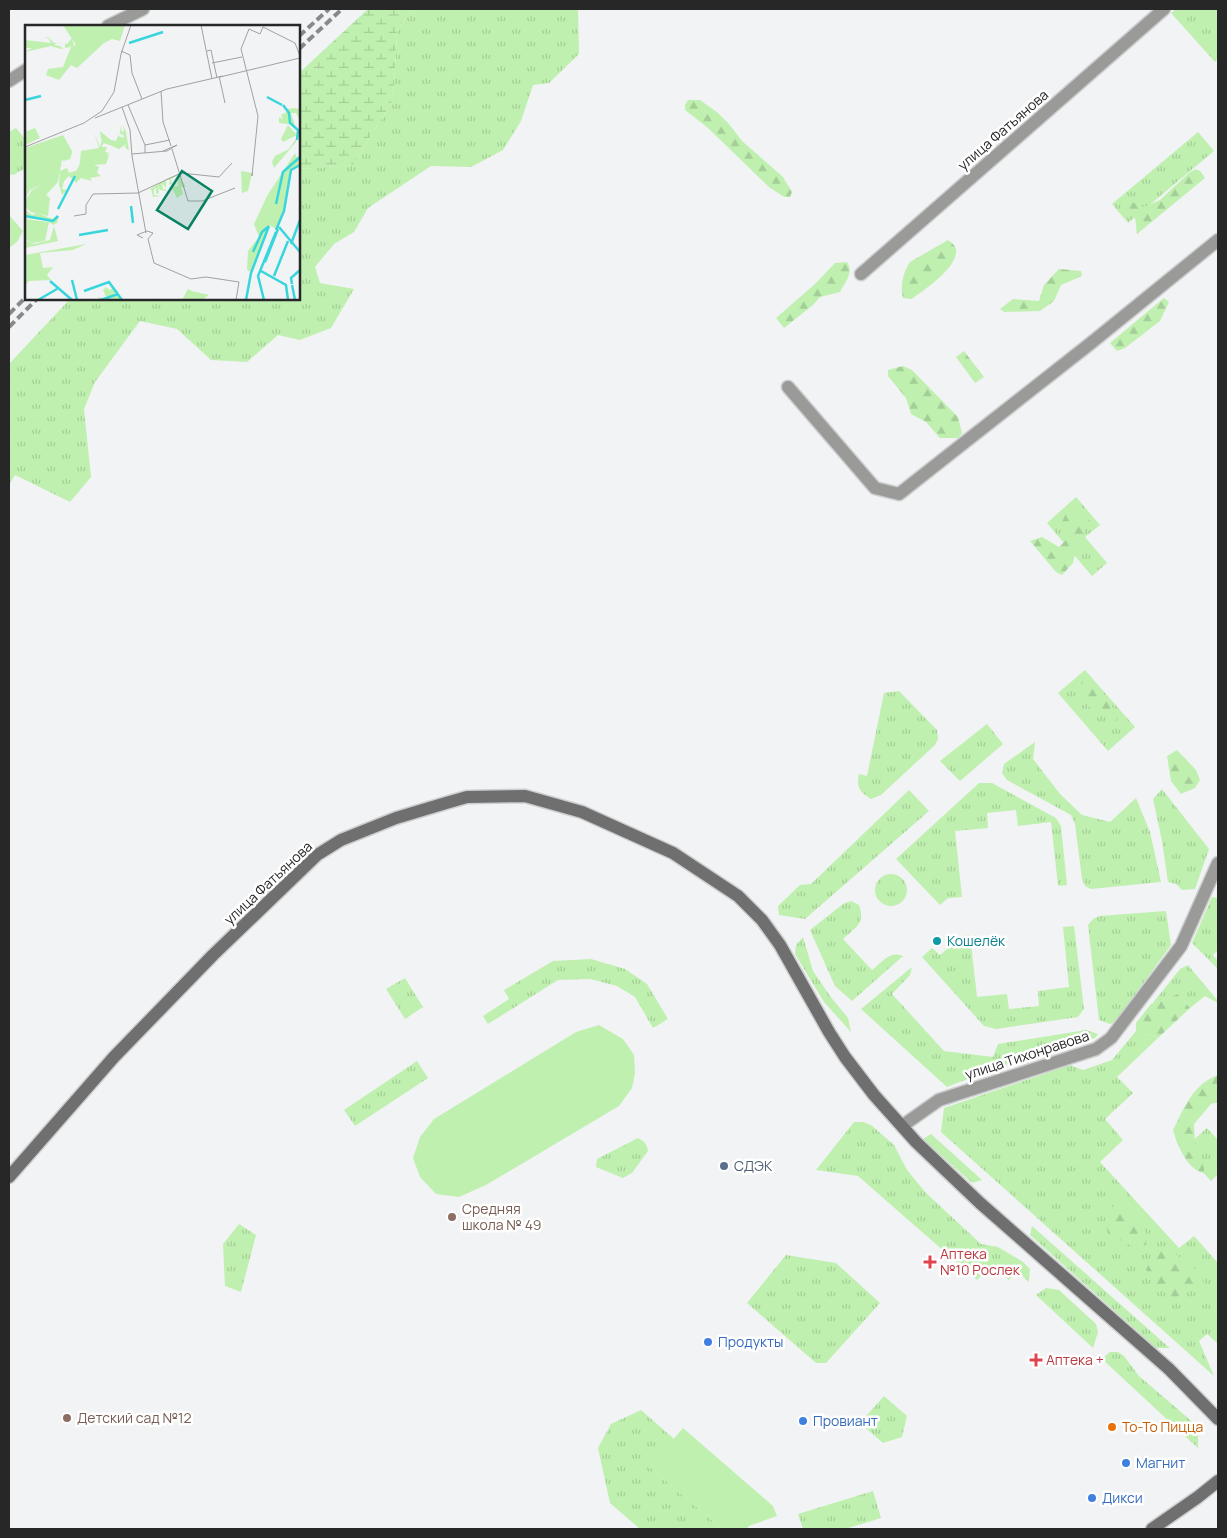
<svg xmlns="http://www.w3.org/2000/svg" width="1227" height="1538" viewBox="0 0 1227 1538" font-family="Manrope,sans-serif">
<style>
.grass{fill:url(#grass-tufts)}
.forest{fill:url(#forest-firs)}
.wetland{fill:url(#wetland-marsh)}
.pitch{fill:#bff0b0}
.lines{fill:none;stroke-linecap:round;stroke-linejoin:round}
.street-casing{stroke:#cdcecf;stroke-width:15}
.secondary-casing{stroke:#cdcecf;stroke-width:15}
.street{stroke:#9a9a99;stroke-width:12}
.secondary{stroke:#706f6f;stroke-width:12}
.rail{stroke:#88898a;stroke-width:4;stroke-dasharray:8 4;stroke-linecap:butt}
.culture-dot{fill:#0f9aa8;stroke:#fff;stroke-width:2}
.service-dot{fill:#5c6f8a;stroke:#fff;stroke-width:2}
.education-dot{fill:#8d6e63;stroke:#fff;stroke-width:2}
.health-dot{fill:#e0444e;stroke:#fff;stroke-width:2}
.shop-dot{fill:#3f7fe0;stroke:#fff;stroke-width:2}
.food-dot{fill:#e8710a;stroke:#fff;stroke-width:2}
.labels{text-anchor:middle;stroke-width:5;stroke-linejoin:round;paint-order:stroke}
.street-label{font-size:14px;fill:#272728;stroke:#fff}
.culture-label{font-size:14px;fill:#0d838f;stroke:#fff;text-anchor:start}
.service-label{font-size:14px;fill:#4e5e75;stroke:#fff;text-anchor:start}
.education-label{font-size:14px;fill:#785e54;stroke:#fff;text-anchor:start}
.health-label{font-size:14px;fill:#be3a42;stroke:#fff;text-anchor:start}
.shop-label{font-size:14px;fill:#366cbe;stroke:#fff;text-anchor:start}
.food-label{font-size:14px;fill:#c56008;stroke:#fff;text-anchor:start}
.inset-river{fill:none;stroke:#38d5dd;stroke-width:2.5}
.inset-road{fill:none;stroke:#a1a1a2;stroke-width:1}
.view{fill:#078262;fill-opacity:0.15;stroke:#078262;stroke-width:2.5}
.inset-edge{fill:none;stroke:#272728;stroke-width:2.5}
</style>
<defs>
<pattern id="grass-tufts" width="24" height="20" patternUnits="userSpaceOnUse" patternTransform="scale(1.25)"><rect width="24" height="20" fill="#bff0b0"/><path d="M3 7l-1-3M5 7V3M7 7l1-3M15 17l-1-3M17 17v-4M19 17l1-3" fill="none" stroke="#a4ce97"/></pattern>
<pattern id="forest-firs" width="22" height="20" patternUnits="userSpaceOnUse" patternTransform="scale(1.25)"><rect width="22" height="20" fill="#bff0b0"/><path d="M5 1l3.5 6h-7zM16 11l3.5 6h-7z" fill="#a4ce97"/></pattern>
<pattern id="wetland-marsh" width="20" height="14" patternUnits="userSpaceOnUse" patternTransform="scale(1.25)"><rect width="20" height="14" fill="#bff0b0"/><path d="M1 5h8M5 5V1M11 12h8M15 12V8" fill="none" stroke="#a4ce97"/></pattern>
</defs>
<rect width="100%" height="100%" fill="#f2f3f4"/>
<path class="grass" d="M413 9H578L579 54 549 83 533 85 521 121 503 150 471 167 431 166 368 208 354 232 334 244 315 267 320 283 354 289 331 328 300 340 278 335 247 362 211 360 177 329 140 321 95 382 84 409 91 477 70 502 15 475 9 485V364L70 299H299V169L353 165 393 100 397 30Z
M1176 9H1218V59L1215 62 1171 13Z
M16 128 26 140V168L13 175 9 174V132Z
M1198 132 1214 151 1128 223 1112 204Z
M9 215 23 231 17 242 9 248Z
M1076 497 1100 525 1085 537 1107 563 1092 576 1047 523Z
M1085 670 1135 727 1108 751 1058 693Z
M899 691 937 730 938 739 935 745 881 795 871 799C860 792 856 788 859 774L867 776 884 693Z
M987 724 1003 744 960 781 940 761Z
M1035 742 1033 759 1060 794 1082 815 1110 822 1136 798 1150 832 1161 882 1091 889 1085 886 1082 879 1075 824 1071 815 1007 780 1002 773 1004 764Z
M979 783H992L1056 818 1061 826 1067 885 1058 886 1051 822 1018 826 1016 810 987 813 988 828 955 831 962 897 948 898 940 905 896 859Z
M1162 789 1209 849 1195 889 1182 890 1176 884 1168 882 1162 841 1153 799Z
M909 790 929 811 805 919 779 915 778 906 800 885 811 884Z
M875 890a16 16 0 1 1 32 0a16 16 0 1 1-32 0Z
M1212 897 1218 898V950L1213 955 1218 961V969L1192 943Z
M851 901 859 905C866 925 855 927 843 939L872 970C882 962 890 950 903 956L852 1001 835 986 810 930 843 904Z
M1166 911 1171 945 1115 1022 1110 1024 1099 1020 1088 925 1093 919 1099 916Z
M1074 926 1084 1009 1078 1017 996 1029 984 1026 922 957 932 948 940 955 962 936 970 935 977 997 1007 994 1009 1009 1039 1006 1038 991 1069 987 1063 927Z
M803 937 813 971 830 996 848 1018 851 1032 824 1002 795 954 796 945Z
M591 959 625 969 647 984 668 1019 653 1028 635 997 617 986 590 979 558 980 488 1024 483 1016 509 999 504 990 553 961Z
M1188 965 1218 1001V1003L1205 996 1190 1008 1178 994 1152 1004 1180 969Z
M912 967 910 975 892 994 944 1051 993 1057 998 1044 1086 1030 1098 1034 1095 1038C1044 1050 995 1068 947 1087L861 1009Z
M405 978 423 1007 405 1019 386 989Z
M1136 1031 1158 1038 1117 1077 1133 1093 1105 1119 1123 1140 1100 1162 1179 1248 1194 1236 1218 1263V1344L1207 1334 1199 1341 1214 1376 941 1132 944 1108 1070 1065 1083 1070 1112 1060Z
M417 1061 428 1078 355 1126 344 1110Z
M854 1122H863L871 1125 894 1145 907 1170 926 1193 981 1244 998 1247 1023 1262 1030 1269 1029 1282 1017 1271 1009 1280 991 1265 977 1280 858 1176 816 1170Z
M1207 1128 1218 1140V1174L1211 1181 1182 1150Z
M931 1134 982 1180 972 1183 923 1139Z
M638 1138C644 1141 647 1144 648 1151L632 1173 623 1178 596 1167 597 1159Z
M239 1224 256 1235 241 1292 225 1286 223 1244Z
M1032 1226 1164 1343 1170 1348H1156L1030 1235Z
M786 1255 836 1263 880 1303 826 1363H816L747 1303Z
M1046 1288 1059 1290 1096 1324 1098 1332 1093 1348 1036 1295Z
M1110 1352H1118L1124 1356 1139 1376 1188 1418 1198 1430V1448L1102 1359Z
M884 1396 907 1416 902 1437 883 1443 860 1423Z
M641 1410 674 1439 650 1467 722 1529H640L610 1503 598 1448 611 1424Z
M873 1491 881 1518 845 1529H803L798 1514Z"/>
<path class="forest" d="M688 100H700L718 113 729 124 742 141 783 177 792 192 790 197H784L769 187 708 128 685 110V105Z
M1196 169 1201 172 1205 178 1137 234 1135 217 1121 200H1127L1144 207 1160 200 1190 172Z
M948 240C952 243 957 246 956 252 956 268 924 291 911 299L903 298C900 287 903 272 910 262Z
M847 262C854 273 845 282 840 292L820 297 813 305 784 328 776 318 815 284 835 263Z
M1059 269 1081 271 1082 276 1061 285 1054 301 1040 311 1004 312 1000 309 1013 299 1039 301 1044 285Z
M1164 298 1169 302 1160 321 1125 348 1117 351 1110 343Z
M964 351 984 377 975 383 956 357Z
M903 366 912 370 958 417 962 433 958 438H940L926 422 911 414 906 398 888 376V370Z
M1080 511 1091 522 1078 541 1073 563 1062 575 1056 572 1030 541 1042 537 1059 547 1069 537 1062 522 1066 513Z
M1087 675 1104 694 1118 715 1117 721C1106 717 1081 706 1080 693 1079 688 1082 682 1083 677Z
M1177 750 1196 770 1200 780 1195 788 1181 794 1171 781 1167 756Z
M1178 994 1190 1008 1158 1038 1136 1031V1023L1151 1004Z
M1218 1075V1102L1211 1104 1194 1124 1195 1145 1204 1168V1173C1187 1170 1177 1144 1173 1130 1185 1107 1192 1085 1218 1075Z
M1116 1202 1133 1210 1147 1235 1146 1245 1136 1248 1108 1234 1105 1219Z
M1166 1247 1196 1270 1204 1283 1201 1288 1185 1286 1177 1300 1172 1299 1149 1278 1146 1269 1157 1252Z"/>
<path class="wetland" d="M368 9H413L397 30 393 100 353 165 299 169V73Z"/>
<path class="pitch" d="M599 1025 623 1039 634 1055 635 1073 632 1088 619 1106 486 1185 459 1197 436 1194 420 1177 413 1158 420 1137 434 1119 576 1032Z
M683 1428 773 1506 777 1516 749 1526 747 1529H722L650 1467Z"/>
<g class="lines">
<g class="street-casing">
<path id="street" d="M108 26 143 9
M9 81 26 70
M861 274 1164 9
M788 387 875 488 899 494 1091 343 1218 240
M902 1126 939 1100 1096 1049 1111 1038 1181 946 1218 863"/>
</g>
<g class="secondary-casing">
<path id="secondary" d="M9 1177 114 1057 213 955 317 855 341 840 396 818 446 803 467 797 525 796 582 812 673 853 738 896 762 920 780 945 829 1032 845 1057 874 1095 916 1142 980 1203 1169 1369 1218 1419
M1152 1529 1198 1497 1218 1481"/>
</g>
<use href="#street" class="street"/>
<use href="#secondary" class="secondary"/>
<path class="rail" d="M299 36 329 9
M299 49 342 9
M9 314 26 297
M9 327 37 299"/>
</g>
<circle class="culture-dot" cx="937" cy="941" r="5"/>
<circle class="service-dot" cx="724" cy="1166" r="5"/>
<g class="education-dot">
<circle cx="452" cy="1217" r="5"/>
<circle cx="67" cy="1418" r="5"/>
</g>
<g class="health-dot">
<path d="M927.5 1254.5h5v5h5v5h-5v5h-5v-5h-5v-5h5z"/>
<path d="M1033.5 1352.5h5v5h5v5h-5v5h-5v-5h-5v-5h5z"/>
</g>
<g class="shop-dot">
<circle cx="708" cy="1342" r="5"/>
<circle cx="803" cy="1421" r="5"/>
<circle cx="1126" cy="1463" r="5"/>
<circle cx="1092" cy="1498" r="5"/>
</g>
<circle class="food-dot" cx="1112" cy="1427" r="5"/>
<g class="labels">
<g class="street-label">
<text transform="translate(1003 130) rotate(-41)" y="5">улица Фатьянова</text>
<text transform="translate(268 883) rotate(-43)" y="5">улица Фатьянова</text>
<text transform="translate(1027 1055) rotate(-18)" y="5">улица Тихонравова</text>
</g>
<g class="culture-label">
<text x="947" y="946">Кошелёк</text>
</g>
<g class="service-label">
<text x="734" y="1171">СДЭК</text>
</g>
<g class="education-label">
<text x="462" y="1214">Средняя<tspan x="462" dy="16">школа № 49</tspan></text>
<text x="77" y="1423">Детский сад №12</text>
</g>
<g class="health-label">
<text x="940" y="1259">Аптека<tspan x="940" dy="16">№10 Рослек</tspan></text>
<text x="1046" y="1365">Аптека +</text>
</g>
<g class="shop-label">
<text x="718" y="1347">Продукты</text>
<text x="813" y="1426">Провиант</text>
<text x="1136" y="1468">Магнит</text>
<text x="1102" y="1503">Дикси</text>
</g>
<g class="food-label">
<text x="1122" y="1432">То-То Пицца</text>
</g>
</g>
<g transform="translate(25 25)">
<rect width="275" height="275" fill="#f2f3f4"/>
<path d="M69 107 75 122 77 115 74 108 78 115V118L82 117 77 120 78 139H70L67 150 57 149 54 146 56 126 74 123ZM40 117 47 128 45 134 37 135 33 157 21 170 25 173 23 191 6 187 0 182V176L7 165 20 157 5 165 0 171V123L26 125 36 123ZM153 150 161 162H156L158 169 152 173 147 163 143 162 153 161 152 151 146 154 147 159 144 160 145 155H141V163L137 158 138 164 142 165V166L135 165 133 161 134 168 131 169V163L129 164V170L136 171 128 172 126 164 122 166 143 153ZM0 194 24 197 20 216 7 218 0 214Z" fill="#bff0b0"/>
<path d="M23 12 29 18 42 19 47 13 49 21 40 23V19L32 18 29 20 35 21 37 23H39L36 24 26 21 0 27 7 23H0V15L26 18 23 13H19ZM270 83 274 84 275 95 271 88H266L270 100 254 98V92L258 94 256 90 264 86 262 84ZM97 100V107L96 108 99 106 98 100 101 107 104 126 100 122 101 119 94 124 77 117 75 106 86 115 91 116 93 111 99 113 98 109 92 111 96 109 95 108V102H94L95 101 96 107ZM10 103 15 113 0 120V107ZM275 108 271 117 249 143 247 137 250 131 264 124ZM38 110 47 126 45 134 38 136 39 127H31L28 147 22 149 20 157 5 165 1 172 0 123ZM75 122H82L80 127 85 128 81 129 84 130 81 139 69 140 74 142 72 148 76 151 65 153 67 156 56 153 51 158 44 151 39 156 37 164 42 165 37 170 34 160 35 146 42 143 44 148 51 146 58 134 56 130 65 128 70 133V129L79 127H74ZM0 184 7 190 12 188 28 194 34 191 32 198 28 200 21 195 0 193ZM29 201 33 216 0 223V215L9 219 25 215ZM61 219 48 225 15 228 18 243 28 242 22 250 26 255 4 256 0 260V230ZM81 262 85 265 89 262 97 275H74L73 272 82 274 78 265ZM163 264 167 266 184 270 177 275H157Z" fill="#bff0b0"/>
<path d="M38 0H100L95 16 87 14 79 18 52 43 46 40 34 55 21 50 23 44 38 42 46 22 51 20ZM263 100 272 110 258 117 256 114ZM270 128 275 139 265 145 258 186 251 204 244 200 226 247 222 245 223 226 234 212 229 199 242 171ZM216 146 227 148 223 166 217 168Z" fill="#bff0b0"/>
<path class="inset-river" d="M104 18 138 7M242 72 257 80M0 75 16 71M258 80 264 88 265 98 273 105 272 115M251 179 258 147 275 132M106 181 108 198M33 184 50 151M0 191 28 196 33 191M254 202 275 227M251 205 259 186 266 145 275 140M54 210 83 205M266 219 275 195M228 227 237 207 244 201M240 237 253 204M236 246 261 260 263 275M249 251 263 216M47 255 52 275M25 256 47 275M267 259 266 253 275 245M267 260 270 275M59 266 84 257 97 275M13 275 32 264M76 275 93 269M221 275 226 248 244 201M239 275 233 251 251 207"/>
<path class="inset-road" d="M176 0 187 54M238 2 270 18 275 31M96 26 105 30 107 48 117 74M182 26 186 25 192 53M187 38 217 32M194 51 200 78M195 52 275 33M136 66 138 97 146 121M103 80 120 120V128M97 82 105 105 107 131 121 208M70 93 142 64 198 51M120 120 145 115M0 122 59 98 77 86 89 67 96 29 106 0M147 124 163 176H177L210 163M107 129 142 126 152 120 138 126M227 148V151L233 91 216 24 224 4 235 9 238 2M113 168 156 148 194 152 207 138M49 191 61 189V180L68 169 114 168M118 213 112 210 122 206 128 208 123 214 129 238 166 254 181 252 214 257 211 275"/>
<path class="view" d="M157 146 187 166 163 204 132 185Z"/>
<rect width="275" height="275" class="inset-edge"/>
</g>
<rect width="1227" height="1538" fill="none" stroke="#272728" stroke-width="20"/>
</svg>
